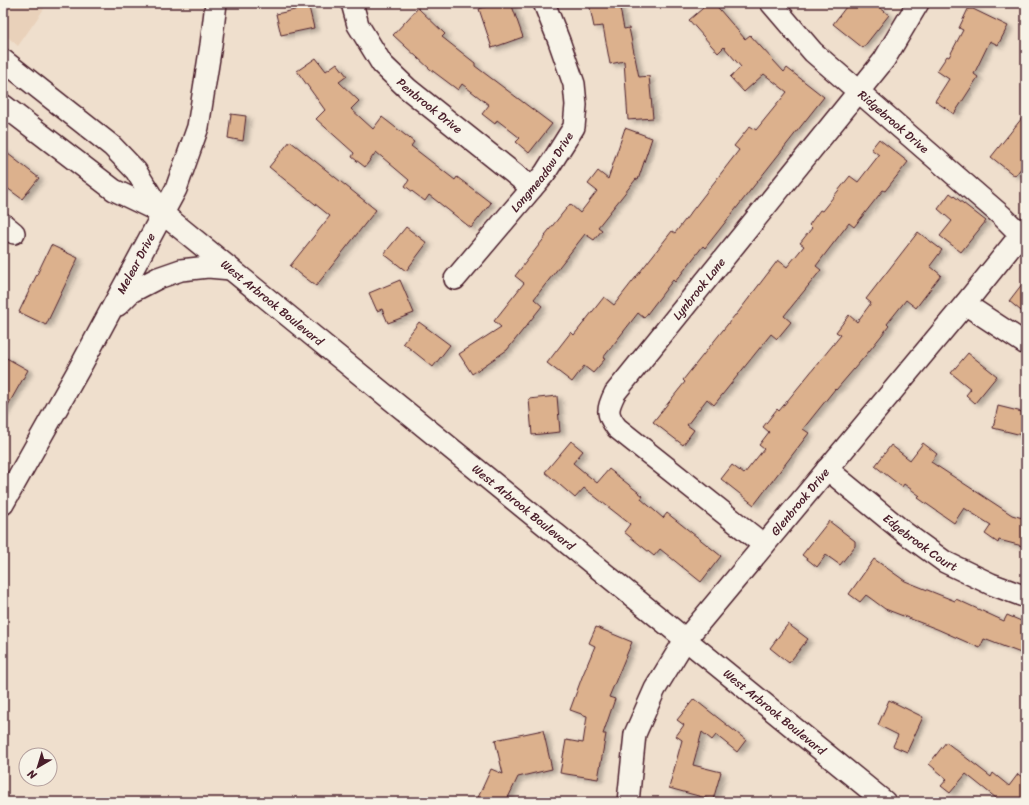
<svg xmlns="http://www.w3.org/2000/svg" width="1029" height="805" viewBox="0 0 1029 805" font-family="Sriracha,sans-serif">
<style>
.built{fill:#e9d1ba}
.building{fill:#dcb18d;stroke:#4a1f2b;filter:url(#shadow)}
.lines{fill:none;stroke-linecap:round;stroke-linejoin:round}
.minor-casing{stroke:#4a1f2b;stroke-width:24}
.minor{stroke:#f7f3e8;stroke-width:21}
.labels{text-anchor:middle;stroke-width:3;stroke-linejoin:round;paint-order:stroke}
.street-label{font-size:12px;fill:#4a1f2b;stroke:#f7f3e8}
</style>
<defs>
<filter id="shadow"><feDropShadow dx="4.5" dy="2.5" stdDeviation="2" flood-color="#0004"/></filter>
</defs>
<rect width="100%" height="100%" fill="#efdfcd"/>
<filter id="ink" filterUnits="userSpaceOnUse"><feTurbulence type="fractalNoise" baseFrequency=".025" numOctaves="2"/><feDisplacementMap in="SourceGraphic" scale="8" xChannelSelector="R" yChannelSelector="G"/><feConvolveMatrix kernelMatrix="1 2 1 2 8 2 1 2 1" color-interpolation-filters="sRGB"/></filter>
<g filter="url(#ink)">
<path class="built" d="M3 3H48L18 46 3 33Z"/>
<path class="building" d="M496 3H511L523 37 492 48 479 9Z
M589 3H619L624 29 629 28 639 77 649 76 653 118 628 120 624 61 610 64 603 26 594 27Z
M709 3H714L745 39 750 35 784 72 787 68 824 97 705 248 703 246 675 282 673 280 644 318 638 313 603 358 605 359 593 373 584 366 572 382 547 363 571 332 574 335 604 297 614 305 672 231 675 233 739 150 734 146 750 126 756 130 787 92 764 74 744 92 730 77 741 67 724 47 718 53 689 20Z
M849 3H874L889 15 863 48 833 24Z
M309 7 314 28 281 35 276 14Z
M418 8 445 34 442 37 475 63V66L552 124 529 153 516 142 520 138 497 120 495 124 482 114 489 105 462 84 458 90 430 69 393 35Z
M968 9H973L1008 26 998 45 990 41 974 74 978 77 954 114 935 101 949 79 937 71 947 56 949 57 963 30 959 28Z
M316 58 326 71 337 63 347 76 339 82 359 101 351 109 373 129 382 117 414 142 411 146 455 180 457 177 491 203 471 228 429 195 425 201 405 186 409 180 376 152 365 167 352 157 354 153 316 119 325 110 297 71Z
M1026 113V162L1015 176 991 157Z
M231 114 246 116 243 141 228 138Z
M625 128 652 138 638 180 636 179 598 227 602 230 594 240 585 234 534 299 542 306 507 350 472 374 459 354 501 327 494 321 524 283 515 276 546 236 545 235 570 204 580 213 597 191 588 184 598 171 608 179Z
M879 139 908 162 885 191 883 190 854 227 849 223 816 266 821 270 784 316 791 322 777 339 771 334 714 405 707 399 687 425 694 430 683 445 653 422 685 382 683 380 735 315H736L778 260 787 267 804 246 800 243 812 228 809 225 820 210 822 211 850 176 858 182 879 155 871 149Z
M290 141 376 210 316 286 290 266 330 216 269 167Z
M3 150 39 178 22 199 3 185Z
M950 193 986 221 961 252 940 236 952 221 938 209Z
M406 227 427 243 406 271 384 254Z
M918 232 942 250 930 266 941 275 916 308 906 300 887 324 889 326 866 355 836 390 835 389 803 429 809 433 754 505 721 479 732 465 744 474 764 449 759 445 769 432 763 427 777 409 779 411 841 335 836 332 849 315 857 322 871 303 866 299Z
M51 245 78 258 46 325 19 312Z
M1026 279V315L1009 301Z
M400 280 414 313 388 323 382 309 377 311 369 293Z
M419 322 450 345 433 367 403 343Z
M968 353 997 376 975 403 966 395 971 389 951 373Z
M3 356 28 370 3 414Z
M557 396 560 432 532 435 529 399Z
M998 406 1026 413V436L993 428Z
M571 441 583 451 573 463 597 483 609 469 643 496 641 499 663 518 667 513 721 556 701 582 660 549 654 556 624 532 630 524 584 488 575 498 545 472Z
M923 443 937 454 931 462 1012 515 1026 519V547L999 540 998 543 985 534 991 525 964 508 954 523 918 498 920 496 904 484 902 487 875 466 891 445 910 460Z
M829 521 855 541V546L840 565 826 555 817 567 802 555Z
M874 559 905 581 955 601 956 599 1004 621 1007 615 1026 623V655L984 639 980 648 937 629 885 609 866 595 860 602 849 594Z
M788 624 808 639 789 663 770 648Z
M596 627 632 642 609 697 615 699 603 734H606L598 779 560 773 566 740 583 743 587 716 570 710 582 677 595 646 589 643Z
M694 699 746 740 737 752 716 735 712 740 702 732 693 765 721 772 713 800 669 788 682 740 676 736 684 725 677 720Z
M889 700 923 717 907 752 893 746 898 735 878 725Z
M543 730 552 769 518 777 506 802H476L491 769 503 774 495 740Z
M946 742 991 777 993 773 1009 786 1018 774 1026 780V802H1001L966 774 950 793 941 786 947 779 929 764Z"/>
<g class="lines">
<g class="minor-casing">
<g id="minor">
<path id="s1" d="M352 3 358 25 382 64 408 89 532 188"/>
<path id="s2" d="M771 3 813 52 1002 216 1021 235"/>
<path d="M3 60 112 146 136 171 162 213"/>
<path id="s3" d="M3 105 114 190 162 213 885 802"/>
<path d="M3 224 14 233"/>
<path id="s4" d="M455 279 545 173 574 127 576 105 574 84 559 41 544 3"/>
<path d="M965 304 1026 344"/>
<path d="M118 305 131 292 158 278 181 270 208 267 231 269"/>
<path id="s5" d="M827 469 905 533 945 562 991 584 1026 597"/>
<path id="s6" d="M3 504 83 362 176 189 198 127 211 45 216 3"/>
<path id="s7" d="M764 545 617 428C606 414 607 409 615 393L884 60 918 3"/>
<path id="s8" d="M628 802 635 734 655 689 685 640 965 304 1026 228"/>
</g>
</g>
<use href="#minor" class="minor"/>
</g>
</g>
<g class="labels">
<g class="street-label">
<text dy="4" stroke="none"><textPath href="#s1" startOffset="132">Penbrook Drive</textPath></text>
<text dy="4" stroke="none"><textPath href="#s2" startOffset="171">Ridgebrook Drive</textPath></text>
<text dy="4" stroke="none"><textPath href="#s4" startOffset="138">Longmeadow Drive</textPath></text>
<text dy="4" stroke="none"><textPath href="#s6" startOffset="275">Melear Drive</textPath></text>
<text dy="4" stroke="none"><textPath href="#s7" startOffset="360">Lynbrook Lane</textPath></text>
<text dy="4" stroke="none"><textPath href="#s3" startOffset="335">West Arbrook Boulevard</textPath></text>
<text dy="4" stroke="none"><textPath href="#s8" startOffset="355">Glenbrook Drive</textPath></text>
<text dy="4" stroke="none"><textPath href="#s3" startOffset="659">West Arbrook Boulevard</textPath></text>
<text dy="4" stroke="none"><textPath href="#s5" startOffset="119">Edgebrook Court</textPath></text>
<text dy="4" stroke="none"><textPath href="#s3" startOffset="983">West Arbrook Boulevard</textPath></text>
</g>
</g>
<rect width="1029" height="805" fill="none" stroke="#f7f3e8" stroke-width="16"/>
<rect x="8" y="8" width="1013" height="789" fill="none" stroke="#4a1f2b" stroke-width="1.5" filter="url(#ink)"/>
<g transform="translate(38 767) rotate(218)"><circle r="19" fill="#f7f3e8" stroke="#b29e9c"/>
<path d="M0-3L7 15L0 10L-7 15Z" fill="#4a1f2b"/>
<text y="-6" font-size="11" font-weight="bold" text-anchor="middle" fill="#4a1f2b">N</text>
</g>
</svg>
